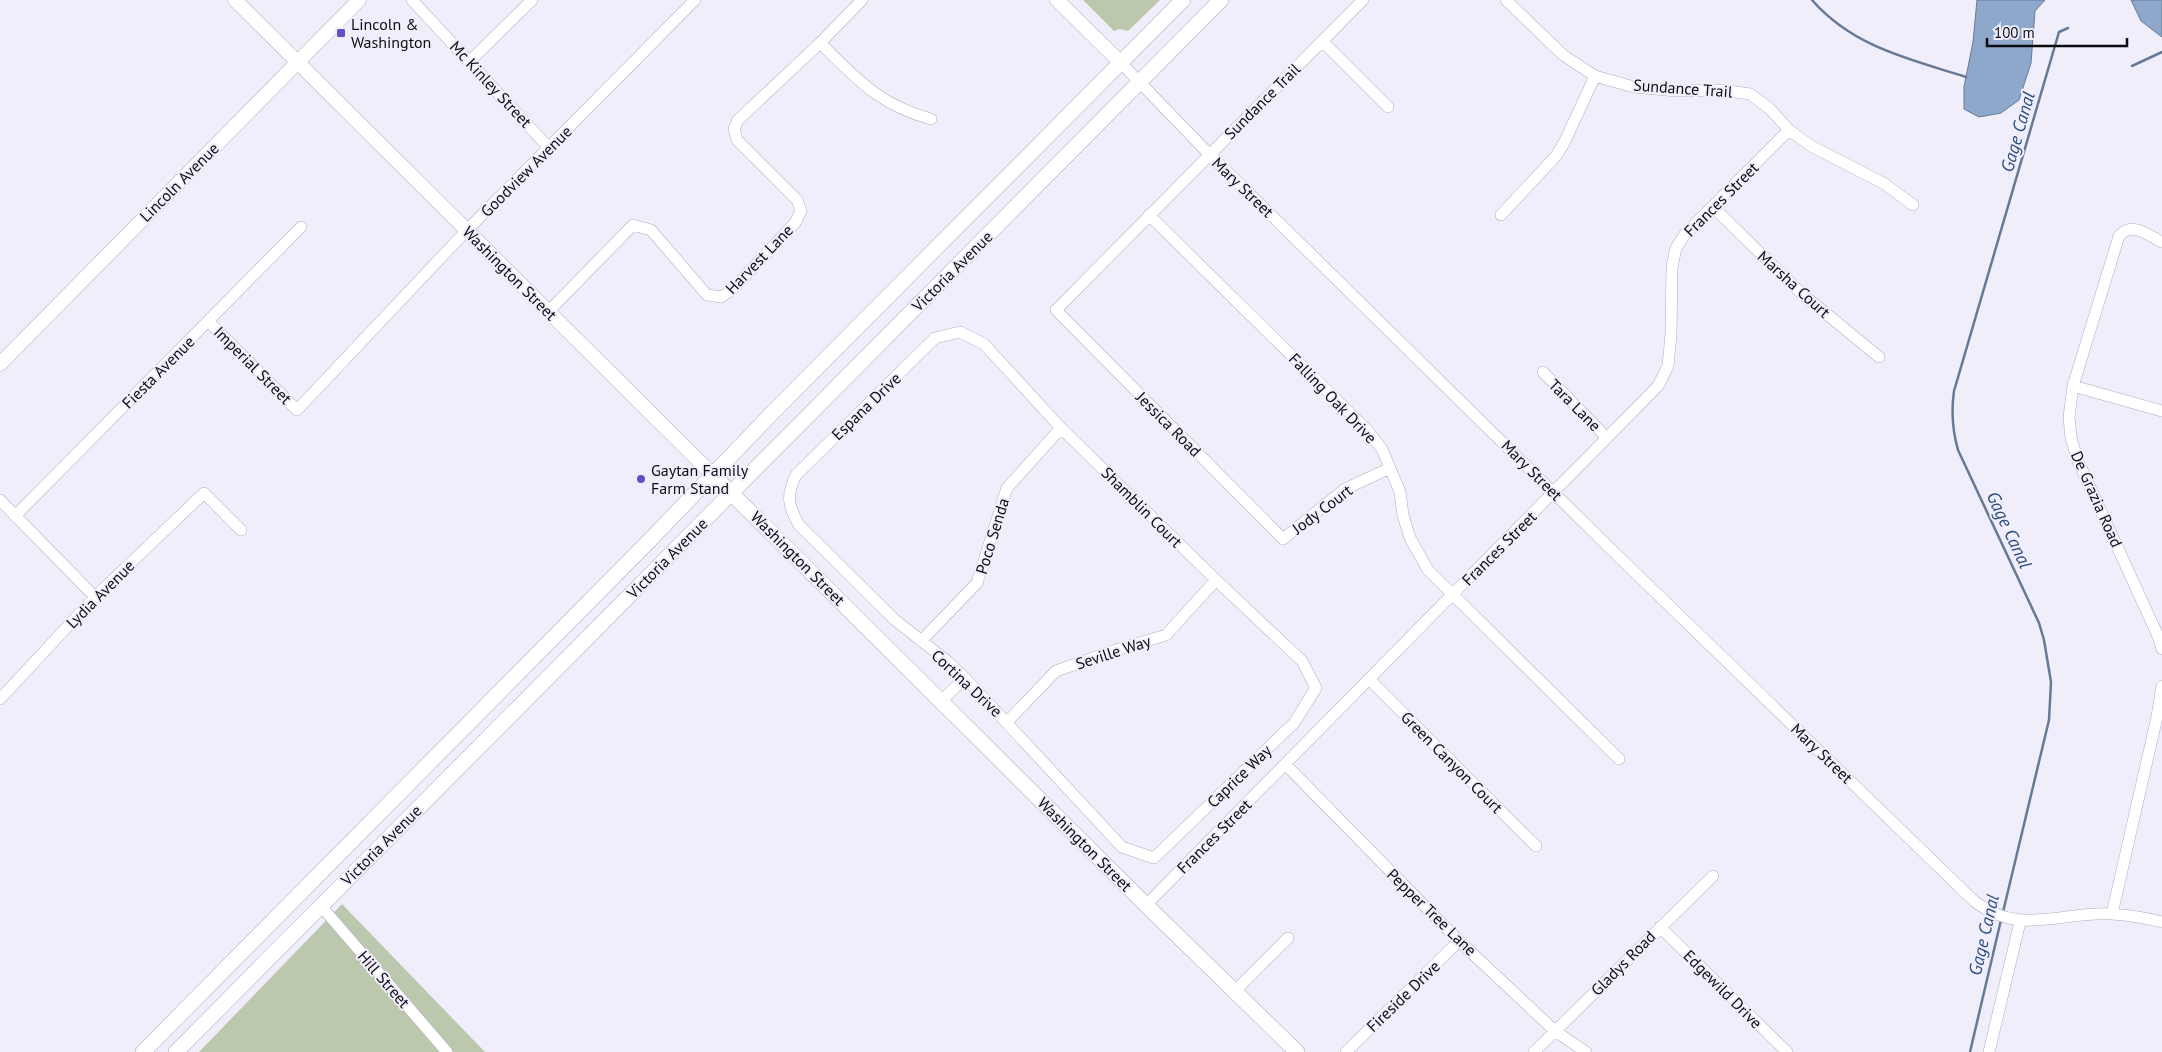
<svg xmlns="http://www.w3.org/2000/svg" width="2162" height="1052" viewBox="0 0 2162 1052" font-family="'PT Sans',sans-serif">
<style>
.green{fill:#bcc8ae}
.water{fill:#8ea8cb;stroke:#677994}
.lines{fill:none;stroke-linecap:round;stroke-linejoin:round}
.stream{stroke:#677994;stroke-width:2.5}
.minor-casing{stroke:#afabc0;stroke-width:12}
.tertiary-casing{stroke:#afabc0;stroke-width:15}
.secondary-casing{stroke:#afabc0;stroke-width:16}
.minor{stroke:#fff;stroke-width:11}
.tertiary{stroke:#fff;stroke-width:14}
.secondary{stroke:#fff;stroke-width:15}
.poi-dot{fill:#664cc5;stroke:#f0eefb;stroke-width:2}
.labels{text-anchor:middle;stroke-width:4;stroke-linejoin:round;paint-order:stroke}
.poi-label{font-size:16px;fill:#0d0c13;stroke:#f0eefb;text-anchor:start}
.street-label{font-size:16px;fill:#0d0c13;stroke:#f0eefb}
.water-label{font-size:18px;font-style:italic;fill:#2c4e7d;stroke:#f0eefb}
</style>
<rect width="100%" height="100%" fill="#f0eefb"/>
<path class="green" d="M1083 0H1160L1128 31 1119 29 1114 31Z
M342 904 485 1052H199Z"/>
<path class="water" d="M1977 0H2045L2035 11 2031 63 2019 100 2001 113 1979 117 1964 109V87L1973 42Z
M2131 0H2162V37L2141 21Z"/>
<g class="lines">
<path class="stream" d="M1812 0C1853 47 1909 59 1966 77
M2132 66 2162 52
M2003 912 2049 720 2051 682 2044 640 2039 623 1958 450C1952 429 1951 412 1954 391L2059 32 2068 28
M1970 1052 2001 920"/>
<g class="minor-casing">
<path id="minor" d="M412 0 549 148
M1363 0 1056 310 1283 539 1345 489 1390 468
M1506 0 1563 55 1595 76 1634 87 1677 91 1722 90 1750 94 1770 109 1789 130 1811 146 1885 184 1913 205
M1322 41 1388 107
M820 43C857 79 879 105 931 119
M470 61 532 0
M1121 63 1209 154 1620 558 1974 901C2020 937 2061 911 2112 914 2129 915 2146 918 2162 922
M1713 207 1801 293 1879 357
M1149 215 1367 430 1382 449 1400 492 1403 515 1410 538 1428 570 1619 759
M1501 215 1556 156 1564 143 1595 76
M2162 242C2147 235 2133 221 2119 236L2073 386 2069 417 2071 438 2078 461 2158 636 2162 649
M548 312 633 225 651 230 707 295 721 297 733 289 795 223 801 211 797 200 737 140 734 129 738 120 820 43 862 0
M208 321 297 410 467 230 695 0
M960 332 984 344 1061 428 1216 580 1302 661 1316 688 1294 723 1154 858 1122 847 965 678 947 661 895 620 799 525C788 505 786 496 796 475L935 338Z
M1543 372 1607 438
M2073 386 2162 411
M0 500 95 597
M15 516 301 227
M921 641 977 583 1007 488 1061 428
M1369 679 1536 846
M0 699 95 597 204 493 241 530
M941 701 965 678
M1007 722 1056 671 1119 649 1166 635 1216 580
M1285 764 1459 941 1555 1031 1586 1052
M1146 905 1658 386 1668 366 1671 334 1672 267 1676 248 1685 234 1789 130
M321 906 447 1052
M2112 914 2157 717 2162 686
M1660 927 1787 1052
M1235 991 1288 938
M1346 1052 1459 941
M1534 1052 1713 876
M1989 1052 2020 922"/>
</g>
<g class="tertiary-casing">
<path id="tertiary" d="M235 0 712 474
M1057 0 1121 63
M0 364 359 0"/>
</g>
<g class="secondary-casing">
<path id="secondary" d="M712 474 1146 905 1297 1052
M143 1052 650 540 776 409 1183 0
M176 1052 1221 0"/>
</g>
<use href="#minor" class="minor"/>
<use href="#tertiary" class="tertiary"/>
<use href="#secondary" class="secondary"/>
</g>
<g class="poi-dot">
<rect x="336" y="28" width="10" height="10" rx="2.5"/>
<circle cx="641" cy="479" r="5"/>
</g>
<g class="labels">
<g class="poi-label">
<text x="351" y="30">Lincoln &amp;<tspan x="351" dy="18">Washington</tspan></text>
<text x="651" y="476">Gaytan Family<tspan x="651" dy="18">Farm Stand</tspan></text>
</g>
<g class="street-label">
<text transform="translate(491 84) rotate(47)" y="6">Mc Kinley Street</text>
<text transform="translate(1683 88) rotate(4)" y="6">Sundance Trail</text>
<text transform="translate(1262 101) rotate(-45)" y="6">Sundance Trail</text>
<text transform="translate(526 171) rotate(-45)" y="6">Goodview Avenue</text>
<text transform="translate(179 182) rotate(-45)" y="6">Lincoln Avenue</text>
<text transform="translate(1243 187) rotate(44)" y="6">Mary Street</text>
<text transform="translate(1721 199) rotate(-45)" y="6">Frances Street</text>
<text transform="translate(759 259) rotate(-46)" y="6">Harvest Lane</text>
<text transform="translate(952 271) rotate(-45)" y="6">Victoria Avenue</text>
<text transform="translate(510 273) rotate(45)" y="6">Washington Street</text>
<text transform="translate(1794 284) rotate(42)" y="6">Marsha Court</text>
<text transform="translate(253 365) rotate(45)" y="6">Imperial Street</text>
<text transform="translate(158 372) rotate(-45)" y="6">Fiesta Avenue</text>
<text transform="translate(1333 398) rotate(46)" y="6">Falling Oak Drive</text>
<text transform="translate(1575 405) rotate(45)" y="6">Tara Lane</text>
<text transform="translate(866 406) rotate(-44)" y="6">Espana Drive</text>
<text transform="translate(1169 424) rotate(45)" y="6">Jessica Road</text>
<text transform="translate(1532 470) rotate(45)" y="6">Mary Street</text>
<text transform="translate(2097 499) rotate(66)" y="6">De Grazia Road</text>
<text transform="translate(1142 507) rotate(45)" y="6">Shamblin Court</text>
<text transform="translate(1322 509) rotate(-37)" y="6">Jody Court</text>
<text transform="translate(992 536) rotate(-73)" y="6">Poco Senda</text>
<text transform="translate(1499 548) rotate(-45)" y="6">Frances Street</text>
<text transform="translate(667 558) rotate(-45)" y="6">Victoria Avenue</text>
<text transform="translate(798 558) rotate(45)" y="6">Washington Street</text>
<text transform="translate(100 594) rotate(-45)" y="6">Lydia Avenue</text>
<text transform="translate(1113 652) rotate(-18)" y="6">Seville Way</text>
<text transform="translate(967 683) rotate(43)" y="6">Cortina Drive</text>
<text transform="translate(1822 753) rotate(44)" y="6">Mary Street</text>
<text transform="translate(1452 762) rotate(45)" y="6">Green Canyon Court</text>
<text transform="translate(1239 776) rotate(-44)" y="6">Caprice Way</text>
<text transform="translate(1214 836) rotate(-45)" y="6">Frances Street</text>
<text transform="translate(1085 844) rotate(45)" y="6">Washington Street</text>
<text transform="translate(381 845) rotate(-45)" y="6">Victoria Avenue</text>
<text transform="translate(1432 912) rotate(44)" y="6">Pepper Tree Lane</text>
<text transform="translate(1623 963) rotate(-45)" y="6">Gladys Road</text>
<text transform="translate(384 979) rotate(49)" y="6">Hill Street</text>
<text transform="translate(1723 989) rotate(45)" y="6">Edgewild Drive</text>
<text transform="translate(1403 996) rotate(-44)" y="6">Fireside Drive</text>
</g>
<g class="water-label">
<text transform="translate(2018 132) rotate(-74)" y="6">Gage Canal</text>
<text transform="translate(2009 530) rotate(65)" y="6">Gage Canal</text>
<text transform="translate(1984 935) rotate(-77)" y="6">Gage Canal</text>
</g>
</g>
<path d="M1987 38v8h140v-8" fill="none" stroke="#0d0c13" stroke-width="2.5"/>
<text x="1994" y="38" font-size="15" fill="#0d0c13" stroke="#f0eefb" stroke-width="4" paint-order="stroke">100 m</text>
</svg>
